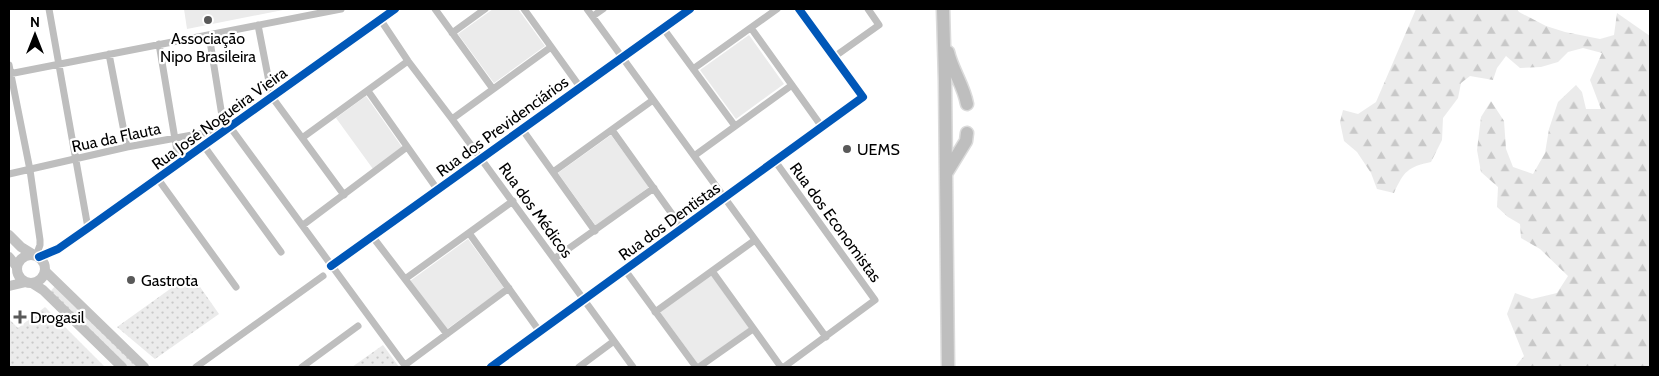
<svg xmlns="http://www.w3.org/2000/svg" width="1659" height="376" viewBox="0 0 1659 376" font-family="Cabin,sans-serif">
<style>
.grass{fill:url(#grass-dots)}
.forest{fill:url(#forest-firs)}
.green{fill:#ebebeb}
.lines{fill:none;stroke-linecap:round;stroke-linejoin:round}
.highway-casing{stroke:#dbdbdb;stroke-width:15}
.street{stroke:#bebebe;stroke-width:7}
.secondary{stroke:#c2c2c2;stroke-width:10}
.highway{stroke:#bebebe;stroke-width:12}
.cycleway-casing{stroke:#fff;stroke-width:11}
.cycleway{stroke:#0057b8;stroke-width:8}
.poi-dot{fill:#595959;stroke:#fff;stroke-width:2}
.labels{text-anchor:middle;stroke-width:4.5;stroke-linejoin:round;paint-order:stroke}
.poi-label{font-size:16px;fill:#000;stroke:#fff;text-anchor:start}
.street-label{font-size:16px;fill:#000;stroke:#fff}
</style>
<defs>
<pattern id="grass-dots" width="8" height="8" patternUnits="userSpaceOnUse" patternTransform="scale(1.25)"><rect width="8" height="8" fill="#ebebeb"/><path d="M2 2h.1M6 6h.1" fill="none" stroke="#c8c8c8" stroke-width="1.8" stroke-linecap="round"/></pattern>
<pattern id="forest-firs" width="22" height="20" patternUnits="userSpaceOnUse" patternTransform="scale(1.25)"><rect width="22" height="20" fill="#ebebeb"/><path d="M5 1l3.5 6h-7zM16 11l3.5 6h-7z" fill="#c8c8c8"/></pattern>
</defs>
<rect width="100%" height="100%" fill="#fff"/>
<path class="grass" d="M191 274 219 314 155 359 117 327Z
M55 286 139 367H127L50 292Z
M45 307 105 367H9V319L18 328Z
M383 345 399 367H352Z"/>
<path class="forest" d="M1416 9H1517L1519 12 1546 26 1565 32 1600 39 1614 35 1617 13 1650 36V367H1515L1524 356 1507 314 1515 293 1532 299 1557 293 1568 276 1540 249 1521 238 1520 224 1508 217 1497 207 1498 187 1481 172 1477 150 1481 117 1491 101 1504 121 1506 149 1513 167 1533 174 1545 153 1549 129 1558 102 1576 85 1582 92 1586 109H1601L1590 80 1602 53 1583 48 1568 52 1558 62 1541 67 1520 68 1506 56 1497 68 1493 80 1470 76 1461 83 1458 98 1443 118 1442 140 1431 162C1408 167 1404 171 1394 193L1377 189 1371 173 1357 152 1344 141 1340 122 1343 110 1358 114 1376 102Z"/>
<path class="green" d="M184 9H288L187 29Z
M493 9H518L545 46 494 83 458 34Z
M749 35 784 84 736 119 700 70Z
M366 96 402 147 373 169 336 118Z
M611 135 649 187 596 226 558 173Z
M468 239 504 288 447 329 410 281Z
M711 275 749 328 698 364 660 312Z"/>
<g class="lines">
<g class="highway-casing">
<path id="highway" d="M943 9 945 81 948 367
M948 52C952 70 964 86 967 104
M947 172 966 141 967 133"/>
</g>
<path class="street" d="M49 9 88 228
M435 9 493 89
M524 9 580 87
M587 9 826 337
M593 16 603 9
M380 19 408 61 452 119 633 367
M258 25 272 97 344 195
M663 28 735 126
M751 28 822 127
M452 33 485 9
M209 35 222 116 406 367
M159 44 179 163
M109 54 127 147
M834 57 879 25 868 9
M9 65 30 170 40 240V245L36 256
M693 69 777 9
M9 74 341 9
M368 91 437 189
M452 119 551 47
M522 129 595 231
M612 130 682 228
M302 138 408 61
M204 146 281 252
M694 156 792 85
M775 161 875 300 784 367
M553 172 653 100
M9 174 127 147 225 129
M158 179 236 287
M303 225 407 147
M469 233 540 332
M372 236 447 334
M554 259 654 188
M331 266 690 9
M625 270 696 367
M712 271 781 367
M405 279 513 201
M655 312 755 240
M405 365 509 288
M196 367 323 276
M302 367 358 326
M491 367 863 97 799 9
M579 367 614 341
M699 367 753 329"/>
<path class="secondary" d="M9 235 21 247 34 255
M17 269a14 14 0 1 1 28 0a14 14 0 1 1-28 0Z
M9 257 17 267
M39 257 58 249 88 228 395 9
M45 271 144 367
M32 283 43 290 122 367
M9 286 26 282"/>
<use href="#highway" class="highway"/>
<g class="cycleway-casing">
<path id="cycleway" d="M39 257 58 249 88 228 395 9
M331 266 690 9
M491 367 863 97 799 9"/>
</g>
<use href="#cycleway" class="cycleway"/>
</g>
<g class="poi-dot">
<circle cx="208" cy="20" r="5"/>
<circle cx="847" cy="149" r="5"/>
<circle cx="131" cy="280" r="5"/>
<path d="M17.5 309.5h5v5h5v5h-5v5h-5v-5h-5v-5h5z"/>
</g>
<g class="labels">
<g class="poi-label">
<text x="208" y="44" text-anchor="middle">Associação<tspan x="208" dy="18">Nipo Brasileira</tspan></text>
<text x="857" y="155">UEMS</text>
<text x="141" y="286">Gastrota</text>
<text x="30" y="323">Drogasil</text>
</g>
<g class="street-label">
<text transform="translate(219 118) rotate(-36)" y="6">Rua José Nogueira Vieira</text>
<text transform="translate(502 126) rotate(-36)" y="6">Rua dos Previdenciários</text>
<text transform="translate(116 137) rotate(-12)" y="6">Rua da Flauta</text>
<text transform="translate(536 210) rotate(54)" y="6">Rua dos Médicos</text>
<text transform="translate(669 221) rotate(-36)" y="6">Rua dos Dentistas</text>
<text transform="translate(836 222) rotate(54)" y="6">Rua dos Economistas</text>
</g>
</g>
<rect width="1659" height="376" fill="none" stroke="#000000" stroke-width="20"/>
<g transform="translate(35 35)" stroke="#ffffff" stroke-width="4" paint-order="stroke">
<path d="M0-4L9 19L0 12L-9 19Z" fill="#000000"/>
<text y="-8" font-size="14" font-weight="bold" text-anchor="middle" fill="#000000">N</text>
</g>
</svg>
